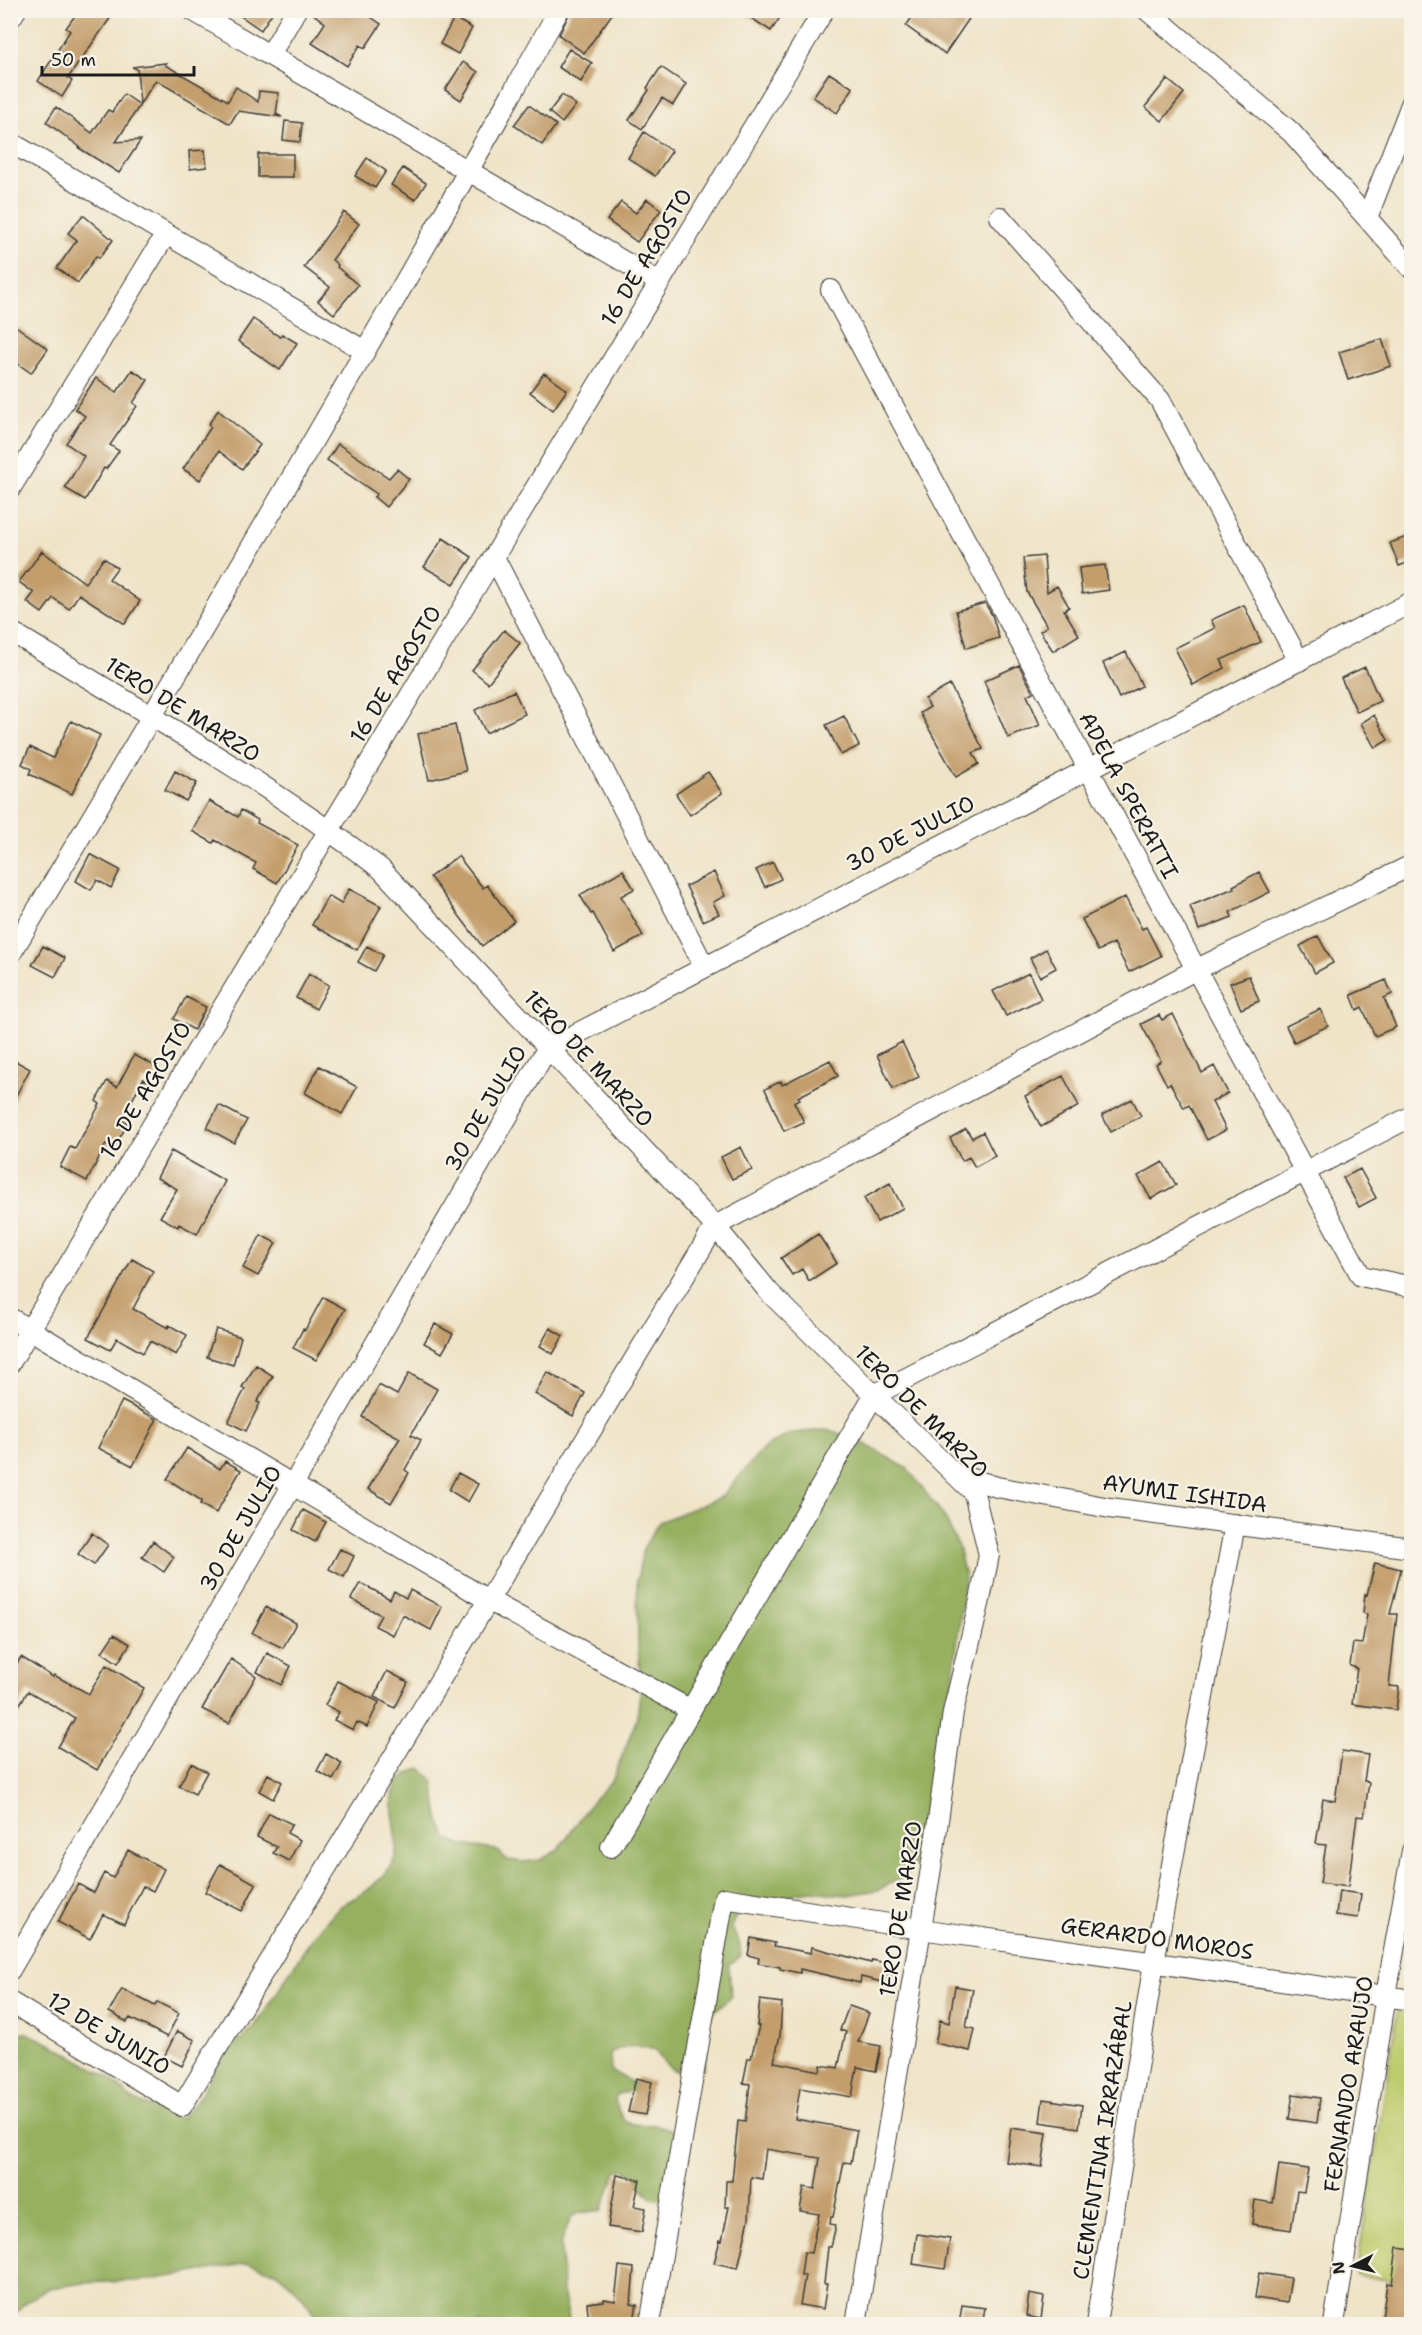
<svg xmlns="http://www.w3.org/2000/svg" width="1422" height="2335" viewBox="0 0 1422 2335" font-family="'Shantell Sans',sans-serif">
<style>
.green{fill:#becc6e;stroke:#6d7445;stroke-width:1.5}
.forest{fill:#96b061;stroke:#59663e;stroke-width:1.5}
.building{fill:#c39e6c}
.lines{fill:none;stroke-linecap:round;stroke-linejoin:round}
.street-casing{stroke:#3c3a36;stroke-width:22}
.street{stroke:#fff;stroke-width:20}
.labels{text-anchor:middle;stroke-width:4.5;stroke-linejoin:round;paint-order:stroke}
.street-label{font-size:22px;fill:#1c1c1c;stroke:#f7f3e8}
</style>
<rect width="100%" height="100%" fill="#f7f3e8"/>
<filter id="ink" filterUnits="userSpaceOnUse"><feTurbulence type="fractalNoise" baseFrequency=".0167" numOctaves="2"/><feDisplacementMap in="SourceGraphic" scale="12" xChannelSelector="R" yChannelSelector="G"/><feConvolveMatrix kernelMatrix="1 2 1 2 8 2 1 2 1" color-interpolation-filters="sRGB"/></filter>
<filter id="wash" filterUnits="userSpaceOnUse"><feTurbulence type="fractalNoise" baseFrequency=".008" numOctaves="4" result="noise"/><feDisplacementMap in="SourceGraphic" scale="24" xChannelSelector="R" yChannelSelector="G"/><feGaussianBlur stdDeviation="1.35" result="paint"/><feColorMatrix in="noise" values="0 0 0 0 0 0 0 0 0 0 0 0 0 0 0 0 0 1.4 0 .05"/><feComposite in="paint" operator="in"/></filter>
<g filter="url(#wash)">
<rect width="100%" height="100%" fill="#efe4c8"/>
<path class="green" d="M1398 2008 1412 2011 1411 2284 1356 2275Z"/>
<path class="forest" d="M826 1430 856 1439 908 1469 945 1518 958 1546 965 1577 949 1711 927 1845 907 1875 878 1890 847 1895 812 1891 797 1893 782 1898 753 1913 737 1916 731 1929 739 1941 741 1956 729 1965 731 1997C722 2005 704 2018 703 2031 702 2044 709 2056 703 2069 685 2075 672 2074 660 2058 658 2055 658 2053 655 2051 644 2044 617 2045 610 2055L611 2071 637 2085 633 2091 618 2094 615 2100C624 2139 645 2117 670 2129 674 2131 678 2136 681 2139L669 2200 651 2198 640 2186 638 2178 624 2169 616 2172 602 2210 579 2213 571 2217 561 2243 563 2291 570 2324H319L320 2321 300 2294 278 2273 249 2263 150 2280 84 2283 49 2288 23 2304 11 2319V2032L27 2033 55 2046 109 2077 132 2099 179 2119C200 2103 206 2080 221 2060 232 2046 248 2035 259 2020 284 1985 306 1939 338 1909 345 1901 357 1898 365 1892 373 1886 385 1875 391 1866 411 1833 366 1787 421 1768L433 1780 440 1823 448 1839 462 1845 496 1850 508 1860 524 1862 540 1860 558 1850 591 1803 613 1779 637 1718 641 1684 638 1647 637 1580 643 1549 659 1522 721 1497 765 1447 792 1433Z"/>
<g id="blocks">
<path class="building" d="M79 10H116L68 78 72 81 62 97 38 81 70 31 66 28Z
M232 10H274L261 30Z
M308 10H360L381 24 365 48 360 45 347 66 312 43 325 23Z
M571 10H615L584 53 559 35Z
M739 10H785L771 31Z
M917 10H975L945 54 906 26Z
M454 18 472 28 458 54 440 44Z
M569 49 592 63 581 82 558 67Z
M463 62 478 72 461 100 445 90Z
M166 63 165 65 228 101 236 87 258 102 259 91 279 93 276 114 282 117 238 111 230 124 156 80 140 104 137 69 132 67Z
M661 67 686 84 673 105 662 98 642 129 629 120 649 90 647 88Z
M829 73 853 88 837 113 813 97Z
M1167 79 1184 93 1162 121 1145 107Z
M124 94 140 105 116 142 141 140 119 173 79 148 80 147 46 122 56 107 92 133 108 110 112 112Z
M562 95 576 105 562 123 549 112Z
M529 105 556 125 542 145 514 125Z
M285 121 302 123 300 142 283 140Z
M644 132 672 151 655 176 628 158Z
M205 150 207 167 190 169 189 151Z
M258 154H293V177H258Z
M367 158 386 171 375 188 355 176Z
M403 168 426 183 415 200 391 185Z
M647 199 661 210 637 242 607 220 621 202 636 213Z
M344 212 359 224 332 260 338 265 337 267 358 285 334 314 318 301 330 287 304 267Z
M83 215 113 240 99 258 96 256 78 283 57 268 77 240 68 233Z
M253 319 280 337 282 334 297 343 280 370 238 341Z
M10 322 48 349 31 373 10 358Z
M1382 339 1391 366 1348 380 1339 352Z
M132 370 148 380 133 403 137 406 110 445 119 451 106 469 104 468 85 500 65 488 84 456 66 443 85 416 75 409 96 378 117 392Z
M544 373 567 390 553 410 530 392Z
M218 410 260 445 242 469 219 451 200 480 183 469 211 427 208 425Z
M338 444 389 478 397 469 409 479 386 507 374 497 377 494 327 460Z
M1412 535V561L1399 566 1390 543Z
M443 538 472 557 454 584 424 567Z
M42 551 85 583 104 558 117 568 109 579 140 601 125 624 79 594 69 609 53 598 42 613 27 602 34 593 19 582Z
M1044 556 1047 592 1057 586 1069 607 1064 610 1079 635 1053 651 1040 631 1047 626 1027 592 1023 558Z
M1105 565 1109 590 1082 594 1079 568Z
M985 603 992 615 999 638 966 648 956 611Z
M1244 605 1261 642 1221 660 1225 668 1193 685 1175 648 1215 628 1211 620Z
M504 630 520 643 488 683 472 670Z
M1126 652 1142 686 1119 698 1103 663Z
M1019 665 1033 692 1027 695 1040 725 1008 738 984 681Z
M1365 667 1380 701 1357 712 1341 678Z
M950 685 983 749 973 753 979 764 956 777 920 713 930 707 925 699Z
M514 691 525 714 486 733 475 710Z
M1374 715 1388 740 1375 748 1361 723Z
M844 716 859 746 841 755 826 725Z
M71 721 100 735 72 794 29 774 31 769 22 764 30 747 53 758Z
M455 725 466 771 429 780 418 734Z
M175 771 197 783 186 801 165 790Z
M708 772 722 793 690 815 676 794Z
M209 801 238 817 241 810 258 820 257 823 298 845 277 883 253 869 256 863 215 840 213 843 192 831Z
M90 854 120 870 111 888 97 880 91 890 76 881Z
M458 856 483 888 487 885 514 921 482 946 430 877Z
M773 862 781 879 765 887 756 870Z
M623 870 634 889 621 896 643 936 614 952 593 913 591 914 580 895Z
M714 872 725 896 713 902 719 914 703 921 686 886Z
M1259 872 1270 892 1230 912 1232 917 1199 930 1190 906 1234 888 1233 886Z
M349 889 381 906 357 950 312 925 328 896 341 904Z
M1125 897 1142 929 1146 927 1161 956 1129 972 1114 943 1098 951 1082 919Z
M1318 936 1333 963 1315 973 1300 946Z
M43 946 65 958 55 977 32 965Z
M367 946 383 955 374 971 358 962Z
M1046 949 1056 968 1040 977 1030 958Z
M1029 973 1041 999 1006 1016 993 991Z
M309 974 329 985 316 1009 296 998Z
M1249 976 1259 1001 1241 1009 1230 983Z
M1386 980 1392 994 1384 998 1396 1027 1375 1036 1362 1007 1357 1010 1351 995Z
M186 997 206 1007 194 1030 174 1019Z
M1320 1009 1328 1026 1294 1042 1286 1026Z
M1173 1014 1202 1073 1214 1066 1228 1093 1212 1102 1226 1130 1207 1140 1189 1105 1184 1108 1170 1083 1167 1085 1156 1064 1161 1061 1141 1024 1159 1015 1162 1020Z
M902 1042 919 1077 893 1089 877 1055Z
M134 1055 159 1068 151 1083 143 1079 122 1120 128 1123 114 1148 106 1144 87 1181 60 1167 70 1147 75 1149 100 1104 96 1101 107 1081 117 1087Z
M10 1058 30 1069 10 1107Z
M830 1060 838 1076 798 1097 800 1099 794 1102 804 1122 784 1131 765 1089 781 1081 782 1085Z
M319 1066 357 1087 342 1114 305 1093Z
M1063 1076 1079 1106 1041 1127 1025 1096Z
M1132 1099 1141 1116 1111 1132 1102 1115Z
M219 1105 247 1120 234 1143 207 1128Z
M966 1129 972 1138 983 1132 995 1156 975 1167 969 1157 962 1161 950 1138Z
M741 1147 752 1170 732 1179 721 1157Z
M171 1151 225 1181 197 1234 179 1224 178 1227 160 1217 177 1189 157 1178Z
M1163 1162 1176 1185 1151 1199 1138 1176Z
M1360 1169 1376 1198 1359 1207 1343 1178Z
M890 1183 903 1208 877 1222 864 1198Z
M818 1234 837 1263 809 1281 802 1269 792 1275 781 1258Z
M261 1235 276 1243 258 1276 243 1268Z
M132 1259 153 1271 133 1309 168 1328 169 1325 187 1335 176 1355 150 1341 143 1353 117 1338 110 1350 88 1338Z
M323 1297 345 1309 316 1360 293 1348 303 1329 305 1330Z
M435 1324 453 1334 442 1353 424 1343Z
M550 1328 563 1336 553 1354 540 1346Z
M216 1329 241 1337 233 1365 207 1357Z
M256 1365 273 1376 257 1402 260 1403 246 1431 228 1422 245 1389 242 1387Z
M547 1372 585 1393 573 1416 535 1394Z
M409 1373 437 1389 411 1435 421 1440 405 1470 409 1473 391 1503 368 1489 400 1438 362 1417 379 1385 397 1395Z
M122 1401 157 1419 133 1466 98 1448Z
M187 1448 220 1469 225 1461 241 1470 216 1513 200 1504 202 1501 167 1479Z
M458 1473 478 1484 468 1502 449 1490Z
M303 1510 326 1522 315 1542 293 1530Z
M92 1533 108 1545 94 1565 78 1554Z
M153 1541 174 1557 164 1572 142 1557Z
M340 1549 354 1556 344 1577 329 1569Z
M1375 1563 1401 1569 1390 1614H1397L1389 1686 1399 1687 1396 1710 1352 1704 1357 1668 1350 1666 1353 1643 1362 1644 1367 1614 1363 1613 1365 1594 1367 1595Z
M360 1583 390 1599 394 1591 406 1598 410 1590 442 1607 431 1630 403 1615 393 1635 375 1626 381 1615 351 1599Z
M266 1607 296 1623 283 1648 252 1633Z
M114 1634 130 1644 118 1663 102 1652Z
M267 1653 291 1666 281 1685 257 1672Z
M21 1657 53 1677 54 1675 89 1694 106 1665 144 1688 97 1770 58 1747 75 1718 28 1691 10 1720V1675Z
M231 1659 256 1676 229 1723 202 1709Z
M387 1671 408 1682 395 1708 374 1697Z
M338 1681 379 1702 367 1727 357 1722 353 1730 334 1720 339 1712 325 1705Z
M1342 1751 1368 1755 1364 1781 1369 1782 1364 1817 1357 1816 1348 1887 1320 1883 1326 1845 1316 1844 1323 1799 1335 1801Z
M326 1754 342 1763 333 1780 317 1771Z
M191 1763 207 1772 195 1794 179 1786Z
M268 1774 282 1782 273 1799 259 1791Z
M269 1813 292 1824 287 1833 300 1840 289 1861 273 1853 277 1847 257 1837Z
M128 1850 164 1869 153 1891 143 1886 124 1924 103 1914 90 1939 58 1922 78 1884 94 1893 104 1873 113 1878Z
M220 1864 256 1884 242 1911 205 1892Z
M1339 1891 1361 1894 1358 1918 1336 1915Z
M751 1938 775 1943 774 1946 811 1953 812 1947 871 1963 872 1960 894 1965 890 1984 861 1977 860 1983 800 1969V1973L780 1969V1967L758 1963 759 1958 748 1955Z
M955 1986 973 1989 966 2027 975 2029 970 2051 935 2043 940 2020 949 2023Z
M122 1989 155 2006 157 2002 179 2013 167 2037 130 2018 127 2022 109 2012Z
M760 2000 782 2003 780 2035 774 2062 820 2071 821 2065 838 2068 846 2032 840 2030 849 2006 869 2013 858 2042 881 2046 876 2071 857 2067 852 2097 800 2088 795 2119 857 2130 851 2163 844 2162 833 2217H831L830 2224 836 2225 831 2247H828L824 2284H827L823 2309 800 2305 805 2275H801L804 2252 811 2253 819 2214 800 2211 804 2187 815 2189 820 2158 766 2149 762 2179 751 2177 749 2219 738 2268 714 2263 720 2240 722 2241 729 2207H725L726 2181H732L738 2121 745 2122 750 2084 743 2083 748 2058H751L759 2026H757Z
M177 2031 195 2040 182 2066 164 2057Z
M636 2078 652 2082 645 2115 628 2112Z
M1293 2094 1320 2098 1317 2123 1289 2119Z
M1043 2099 1082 2105 1079 2128 1040 2122Z
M1011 2128 1047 2133 1042 2167 1006 2162Z
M1279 2165 1308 2169 1304 2192 1297 2191 1291 2230 1252 2224 1255 2200 1273 2203Z
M617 2175 640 2180 634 2206 646 2208 642 2232 608 2227Z
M917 2234 950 2239 945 2269 913 2264Z
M1397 2247 1412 2249V2325H1381L1387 2283 1392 2284Z
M619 2266 634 2268 631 2304 637 2305 633 2325 589 2323 587 2303 604 2301V2299L615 2301Z
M1259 2273 1291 2278 1287 2303 1255 2298Z
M1029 2294 1044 2297 1041 2319 1026 2316Z
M962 2305 985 2308 982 2325H959Z"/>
</g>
</g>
<g filter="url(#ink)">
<use href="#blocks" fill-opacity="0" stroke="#3c3a36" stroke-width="1.5"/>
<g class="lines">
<g class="street-casing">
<path id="street" d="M192 10 659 282
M1147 10 1291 132 1412 269
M10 19 16 10
M270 55 296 10
M10 142 365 351
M1000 217 1160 400 1299 661
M1367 218 1412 102
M831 290 1361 1276 1412 1287
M10 489 166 234
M494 557 704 966
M10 631C135 707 265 780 381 869L715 1226 769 1292 974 1493 989 1555 980 1600 953 1712 934 1850 856 2324
M10 955C197 642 381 328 559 10
M10 1318 488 1600 691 1710
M10 1363 329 830 824 10
M959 1475 997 1487 1110 1508 1412 1548
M611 1847 874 1395 1412 1116
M10 1970 547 1049 1412 602
M10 2002 182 2106 715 1226 1195 970 1412 865
M650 2324 724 1898 921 1929 1412 2000
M1096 2324 1154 1962 1235 1524
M1334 2324 1386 1995 1412 1851"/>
</g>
<use href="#street" class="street"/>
</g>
</g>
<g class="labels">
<g class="street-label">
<text transform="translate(646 257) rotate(-59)" y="8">16 DE AGOSTO</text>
<text transform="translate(395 674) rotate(-59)" y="8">16 DE AGOSTO</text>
<text transform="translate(183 709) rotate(32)" y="8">1ERO DE MARZO</text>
<text transform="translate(1129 795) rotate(62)" y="8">ADELA SPERATTI</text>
<text transform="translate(910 833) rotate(-27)" y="8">30 DE JULIO</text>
<text transform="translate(589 1058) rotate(47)" y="8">1ERO DE MARZO</text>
<text transform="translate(145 1090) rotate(-59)" y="8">16 DE AGOSTO</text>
<text transform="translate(485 1108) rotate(-60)" y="8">30 DE JULIO</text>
<text transform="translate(922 1411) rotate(45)" y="8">1ERO DE MARZO</text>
<text transform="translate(1185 1493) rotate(8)" y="8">AYUMI ISHIDA</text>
<text transform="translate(240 1528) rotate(-60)" y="8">30 DE JULIO</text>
<text transform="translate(900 1909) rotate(-81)" y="8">1ERO DE MARZO</text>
<text transform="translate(1157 1938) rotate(8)" y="8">GERARDO MOROS</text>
<text transform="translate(109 2033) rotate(31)" y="8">12 DE JUNIO</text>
<text transform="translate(1348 2084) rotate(-81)" y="8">FERNANDO ARAUJO</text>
<text transform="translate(1102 2140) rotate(-81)" y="8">CLEMENTINA IRRAZÁBAL</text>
</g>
</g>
<rect width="1422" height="2335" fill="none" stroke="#f7f3e8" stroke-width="36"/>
<g transform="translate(1353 2266) rotate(263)" stroke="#f7f3e8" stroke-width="4.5" paint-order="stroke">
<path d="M0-4.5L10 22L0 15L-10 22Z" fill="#1c1c1c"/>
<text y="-9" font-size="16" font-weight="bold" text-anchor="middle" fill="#1c1c1c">N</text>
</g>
<path d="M42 66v9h152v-9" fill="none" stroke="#1c1c1c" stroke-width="3"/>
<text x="51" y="66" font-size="18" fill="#1c1c1c" stroke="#f7f3e8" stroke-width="4.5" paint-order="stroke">50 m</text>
</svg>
